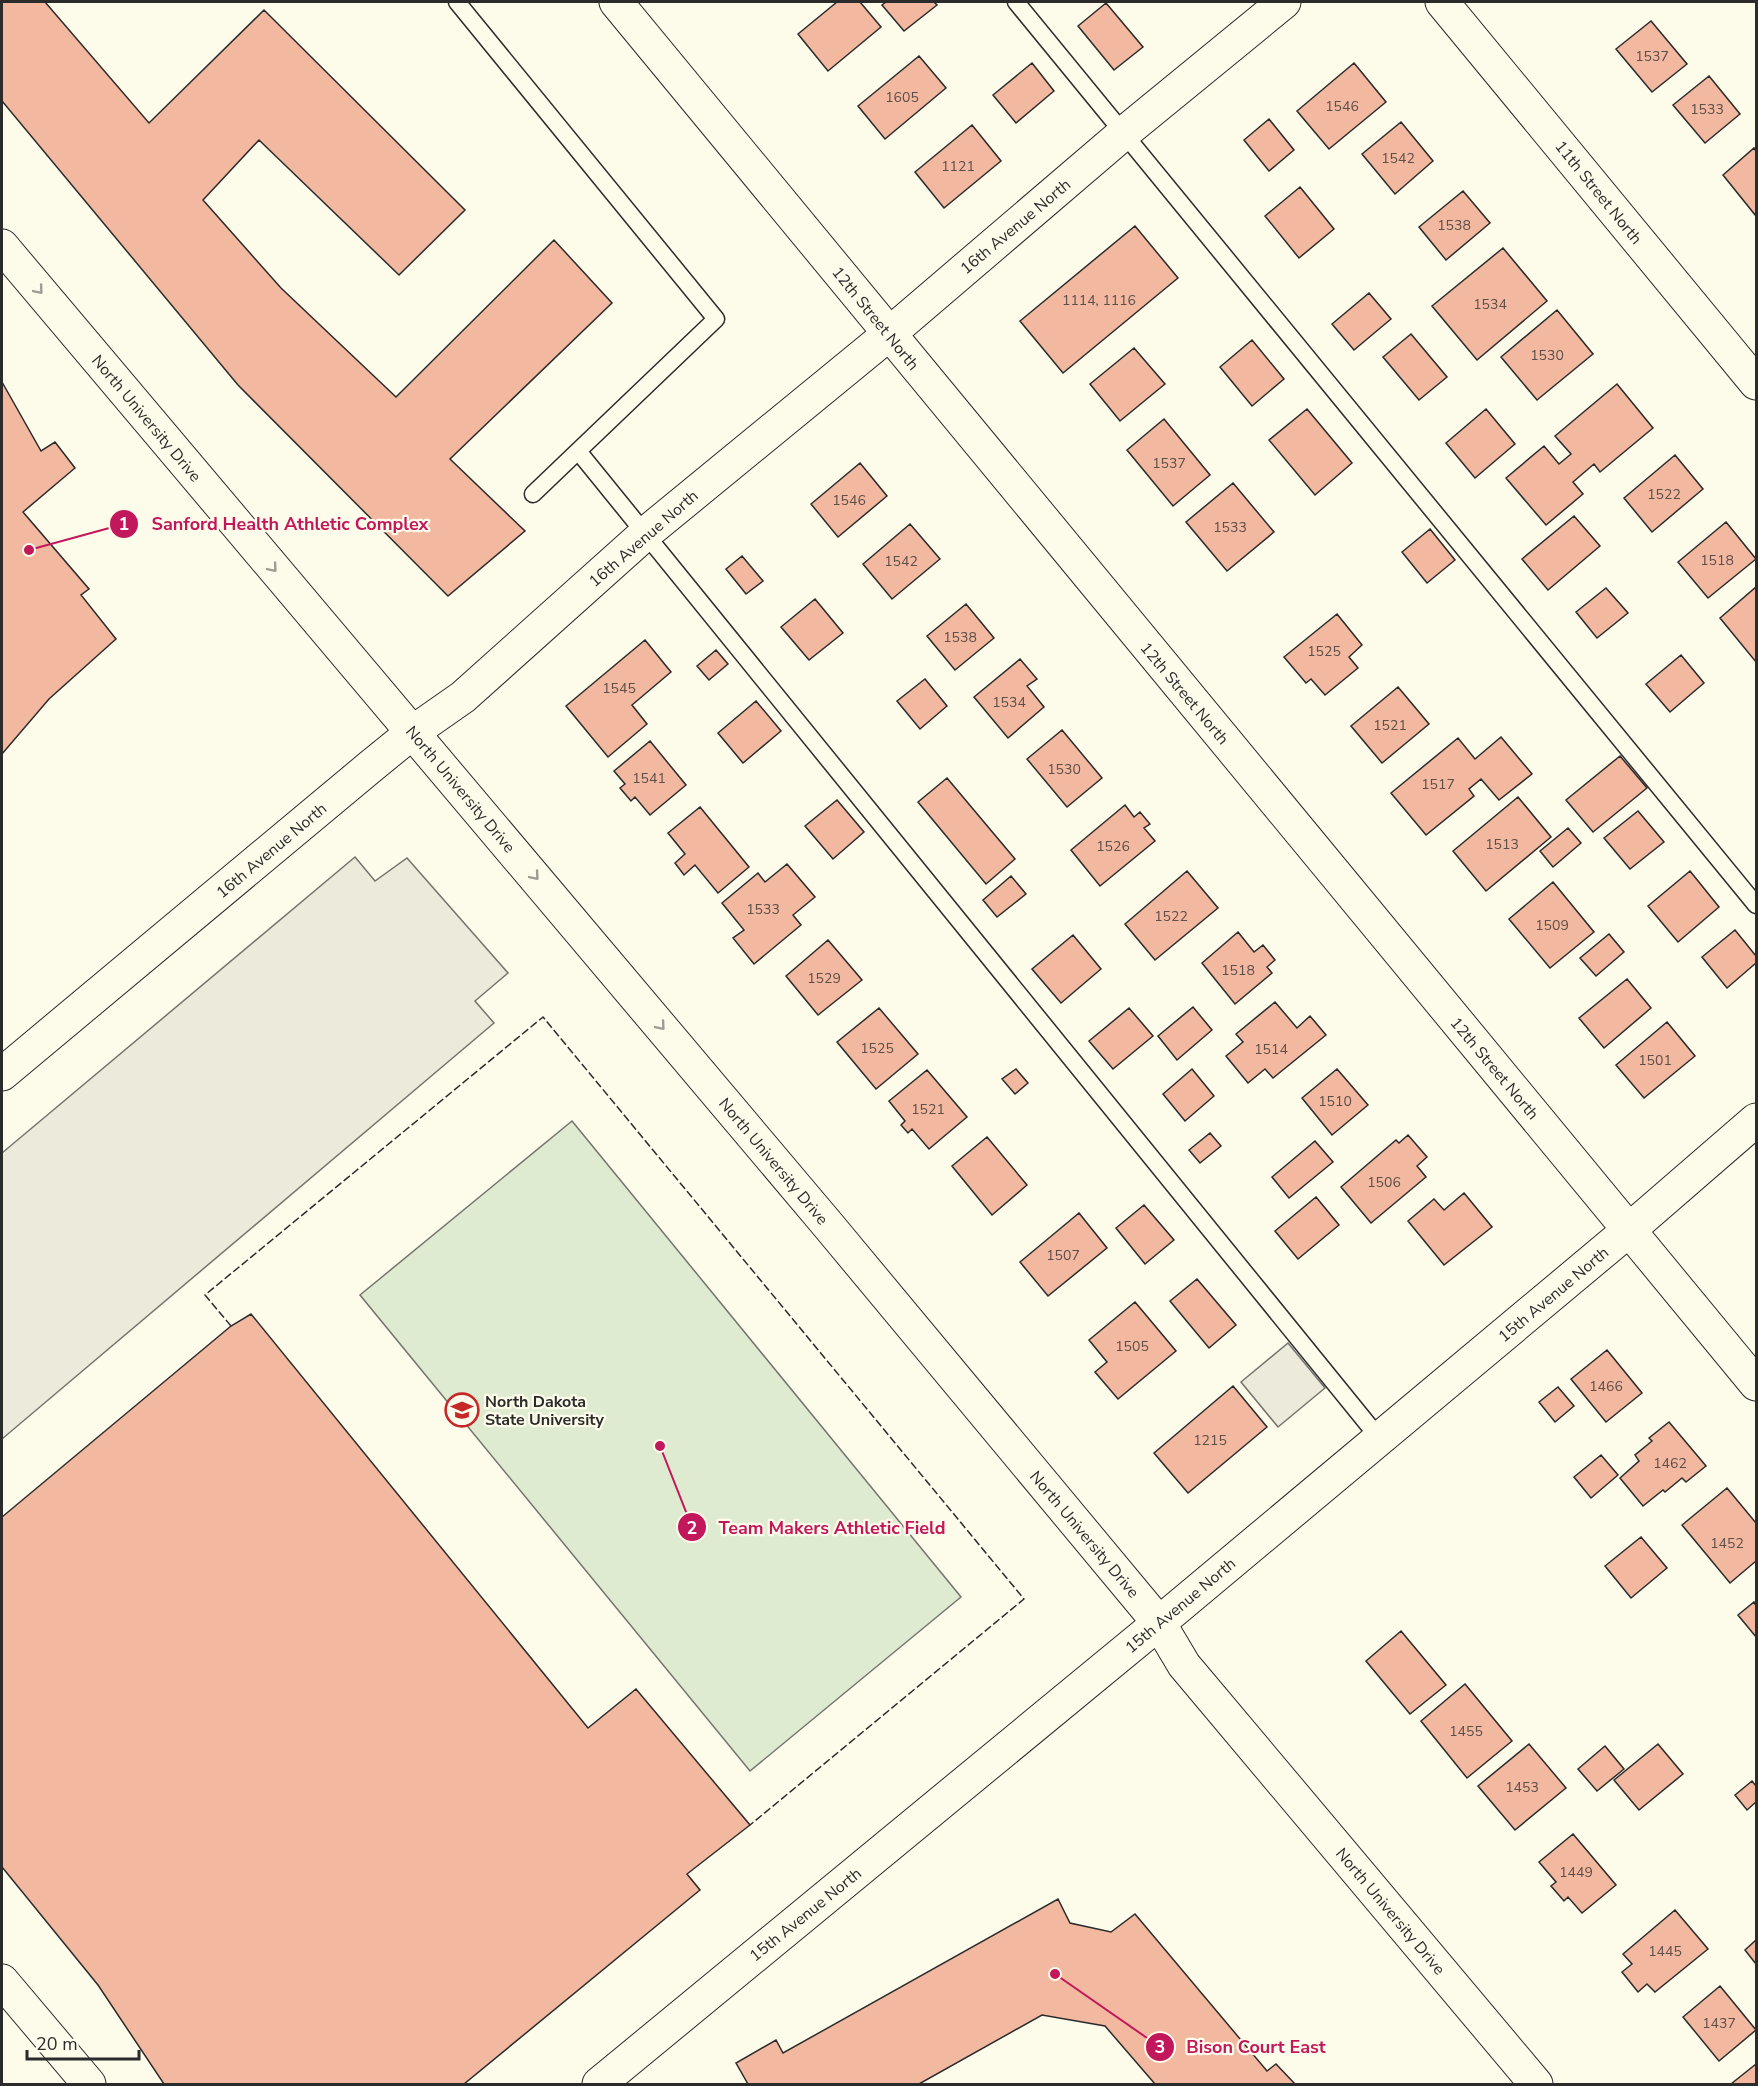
<svg xmlns="http://www.w3.org/2000/svg" width="1758" height="2086" viewBox="0 0 1758 2086" font-family="'Nunito Sans',sans-serif">
<style>
.green{fill:#deebd1;stroke:#74746e;stroke-width:1.5}
.parking{fill:#eceadb;stroke:#74746e;stroke-width:1.5}
.building{fill:#f2b8a0;stroke:#2b2b2b;stroke-width:1.5}
.lines{fill:none;stroke-linecap:round;stroke-linejoin:round}
.lane-casing{stroke:#2b2b2b;stroke-width:19}
.street-casing{stroke:#2b2b2b;stroke-width:35}
.secondary-casing{stroke:#2b2b2b;stroke-width:35}
.primary-casing{stroke:#2b2b2b;stroke-width:35}
.lane{stroke:#fdfbea;stroke-width:16}
.street{stroke:#fdfbea;stroke-width:33}
.secondary{stroke:#fdfbea;stroke-width:33}
.primary{stroke:#fdfbea;stroke-width:33}
.fence{stroke:#2b2b2b;stroke-width:1.5;stroke-dasharray:8 3;stroke-linecap:butt}
.oneway{stroke:#9e9d94}
.labels{text-anchor:middle;stroke-width:4.5;stroke-linejoin:round;paint-order:stroke}
.number-label{font-size:14px;fill:#5d4e48}
.street-label{font-size:16px;fill:#2b2b2b;stroke:#fdfbea}
.poi-label{font-size:16px;font-weight:bold;fill:#2b2b2b;stroke:#fdfbea;text-anchor:start}
.leader{fill:none;stroke:#c2185b;stroke-width:2}
.callout-dot{fill:#c2185b;stroke:#fdfbea;stroke-width:2}
.mark-label{font-size:18px;text-anchor:middle;font-weight:bold;fill:#fff}
.callout-label{font-size:18px;text-anchor:middle;font-weight:bold;fill:#c2185b;stroke:#fdfbea;stroke-width:4.5;stroke-linejoin:round;paint-order:stroke}
</style>
<rect width="100%" height="100%" fill="#fdfbea"/>
<path class="green" d="M572 1121 961 1597 750 1771 360 1295Z"/>
<path class="parking" d="M355 857 375 881 407 858 508 973 475 1001 494 1023 2 1439V1153Z
M1288 1343 1325 1388 1278 1427 1241 1382Z"/>
<path class="building" d="M2 2H45L149 123 264 10 465 210 399 275 259 140 203 200 281 288 396 397 554 240 612 303 450 459 525 531 448 596 238 385 2 101Z
M837 2H860L881 27 828 71 798 34Z
M886 2H934L937 5 904 31 882 5Z
M1106 3 1143 47 1114 70 1078 26Z
M1651 21 1687 64 1652 92 1616 49Z
M919 56 946 88 885 139 858 106Z
M1032 63 1054 91 1016 123 993 95Z
M1354 63 1386 102 1329 149 1297 111Z
M1709 76 1740 114 1705 143 1673 105Z
M1269 119 1294 150 1269 171 1244 140Z
M1401 122 1433 161 1395 194 1362 154Z
M972 125 1001 161 944 208 915 172Z
M1754 148 1756 151V216L1723 175Z
M1300 187 1334 229 1299 258 1265 216Z
M1463 191 1490 223 1446 260 1419 227Z
M1135 226 1178 278 1063 373 1020 321Z
M1503 248 1547 301 1477 360 1432 306Z
M1369 293 1391 319 1354 350 1332 324Z
M1557 310 1593 354 1537 400 1501 357Z
M1411 334 1447 377 1419 400 1383 357Z
M1252 340 1284 379 1252 406 1220 367Z
M1134 348 1165 384 1120 421 1090 384Z
M2 382 41 451 55 442 75 468 23 512 89 589 81 595 116 639 49 699 2 754Z
M1617 384 1653 428 1600 472 1594 464 1573 482 1583 494 1546 525 1506 478 1544 446 1559 464 1571 454 1555 436Z
M1307 409 1352 463 1315 495 1269 440Z
M1486 409 1515 444 1475 478 1446 443Z
M1164 419 1210 475 1173 506 1127 450Z
M1675 455 1703 489 1652 532 1624 498Z
M860 463 887 496 838 537 811 504Z
M1233 483 1274 532 1227 571 1186 522Z
M1574 516 1600 546 1548 590 1522 559Z
M1726 522 1756 559 1708 598 1678 562Z
M910 524 940 559 892 599 863 564Z
M1430 529 1455 560 1427 583 1402 552Z
M742 556 763 581 746 594 726 569Z
M1756 587V662L1720 618Z
M1606 588 1628 613 1597 638 1576 612Z
M815 599 843 633 809 660 781 627Z
M966 604 994 638 955 670 927 636Z
M1337 614 1362 645 1349 657 1358 668 1325 695 1311 679 1306 683 1284 657Z
M645 640 671 672 632 705 647 724 608 757 566 706Z
M716 650 728 664 709 680 697 666Z
M1681 655 1704 683 1670 712 1646 684Z
M1020 659 1037 679 1027 686 1044 707 1008 738 974 697Z
M925 679 947 706 920 729 897 701Z
M1398 687 1429 724 1382 763 1351 726Z
M756 701 781 731 743 763 718 733Z
M1062 730 1102 778 1067 807 1027 759Z
M1501 737 1532 774 1499 800 1481 779 1469 789 1474 796 1426 835 1391 793 1458 738 1475 759Z
M650 741 686 785 650 815 635 797 631 801 620 788 625 784 614 771Z
M1620 756 1647 788 1593 832 1566 800Z
M947 778 1015 859 986 884 918 802Z
M1518 797 1551 837 1486 891 1453 851Z
M837 800 864 832 833 859 805 826Z
M1125 805 1134 817 1140 812 1150 824 1144 828 1155 841 1100 886 1071 850Z
M700 807 749 867 718 893 695 865 684 875 675 863 685 854 668 833Z
M1638 811 1664 842 1630 869 1604 838Z
M1568 828 1581 843 1553 867 1540 851Z
M787 864 815 897 793 915 801 925 754 964 733 938 744 930 722 903 758 873 765 882Z
M1187 871 1218 908 1155 960 1125 924Z
M1690 871 1719 907 1678 942 1648 906Z
M1011 876 1026 894 997 917 983 900Z
M1553 882 1594 932 1550 968 1509 919Z
M1735 930 1756 956V963L1727 988 1702 957Z
M1238 932 1254 952 1263 945 1275 960 1267 967 1272 973 1235 1004 1202 963Z
M1609 934 1624 952 1596 976 1580 958Z
M1073 935 1101 969 1061 1003 1032 969Z
M828 940 862 980 818 1015 786 976Z
M1627 979 1651 1008 1604 1048 1579 1018Z
M1275 1002 1297 1028 1310 1016 1326 1035 1273 1078 1265 1069 1248 1083 1226 1056 1243 1042 1236 1034Z
M1193 1007 1212 1030 1177 1060 1158 1036Z
M879 1008 918 1054 876 1089 837 1042Z
M1129 1008 1153 1036 1113 1069 1089 1041Z
M1667 1022 1695 1056 1644 1098 1616 1065Z
M1016 1069 1028 1083 1015 1094 1002 1079Z
M1192 1069 1214 1096 1185 1121 1163 1094Z
M1337 1069 1368 1105 1332 1135 1302 1098Z
M927 1070 967 1117 929 1149 912 1129 908 1133 901 1125 905 1121 889 1101Z
M1210 1133 1221 1146 1200 1163 1189 1150Z
M1408 1135 1427 1157 1417 1166 1426 1177 1371 1223 1341 1187 1396 1140 1399 1143Z
M987 1137 1027 1185 992 1215 952 1166Z
M1315 1141 1333 1162 1289 1198 1272 1177Z
M1464 1193 1492 1227 1444 1265 1408 1221 1434 1199 1444 1210Z
M1316 1197 1339 1225 1298 1259 1275 1231Z
M1144 1205 1174 1240 1145 1264 1116 1228Z
M1079 1213 1107 1248 1048 1296 1020 1262Z
M1197 1279 1236 1325 1209 1348 1170 1301Z
M1135 1302 1176 1351 1118 1399 1095 1372 1107 1362 1089 1340Z
M251 1314 588 1728 636 1689 750 1825 687 1874 700 1890 464 2084H164L98 1985 2 1867V1517L231 1326Z
M1607 1350 1642 1393 1606 1422 1571 1379Z
M1233 1386 1267 1427 1188 1493 1154 1453Z
M1558 1387 1574 1406 1555 1422 1539 1402Z
M1669 1422 1706 1466 1686 1482 1682 1478 1665 1492 1663 1490 1643 1506 1620 1478 1639 1461 1635 1455 1652 1441 1649 1438Z
M1601 1455 1618 1475 1591 1498 1574 1477Z
M1727 1488 1756 1523V1561L1730 1583 1682 1525Z
M1641 1537 1667 1568 1631 1598 1605 1566Z
M1754 1602 1756 1606V1637L1738 1615Z
M1401 1631 1446 1685 1410 1714 1366 1661Z
M1465 1684 1512 1741 1467 1778 1421 1721Z
M1529 1744 1566 1788 1515 1830 1478 1786Z
M1658 1744 1683 1774 1639 1810 1614 1780Z
M1605 1746 1624 1769 1597 1791 1578 1769Z
M1752 1781 1756 1786V1802L1747 1810 1735 1795Z
M1573 1834 1616 1885 1582 1913 1568 1897 1564 1901 1551 1886 1556 1882 1539 1862Z
M1058 1899 1070 1923 1111 1932 1135 1914 1267 2071 1276 2064 1295 2084H1155L1105 2026 1042 2015 919 2084H748L736 2063 776 2040 783 2053Z
M1675 1910 1708 1949 1655 1992 1647 1984 1638 1992 1622 1972 1632 1964 1623 1954Z
M1756 1940V1964L1745 1950Z
M1720 1986 1756 2030 1719 2061 1683 2017Z
M1756 2064V2084H1731Z"/>
<g class="lines">
<g class="lane-casing">
<path id="lane" d="M457 2 716 319 533 494
M1016 2 1756 905
M578 451 1379 1438"/>
</g>
<g class="street-casing">
<path id="street" d="M616 2 1756 1384
M1442 2 1756 383
M2 1074 370 767 413 732 463 697 645 534 889 334 1124 133 1284 2
M2 1981 89 2084"/>
</g>
<g class="secondary-casing">
<path id="secondary" d="M599 2084 1159 1623 1629 1230 1756 1120"/>
</g>
<g class="primary-casing">
<path id="primary" d="M2 246 828 1225 1159 1623 1184 1665 1536 2084"/>
</g>
<use href="#lane" class="lane"/>
<use href="#street" class="street"/>
<use href="#secondary" class="secondary"/>
<use href="#primary" class="primary"/>
<path class="fence" d="M231 1326 205 1295 543 1017 1024 1599 750 1825"/>
</g>
<defs><path id="oneway-chevron" d="M-2-3.5L2.5 0L-2 3.5" fill="none" stroke-width="1.6" stroke-linecap="round" stroke-linejoin="round" transform="scale(1.5)"/></defs>
<g class="oneway">
<use href="#oneway-chevron" transform="translate(39 290) rotate(50)"/>
<use href="#oneway-chevron" transform="translate(273 568) rotate(50)"/>
<use href="#oneway-chevron" transform="translate(535 876) rotate(50)"/>
<use href="#oneway-chevron" transform="translate(661 1026) rotate(50)"/>
</g>
<defs>
<g id="university-ring" transform="scale(1.725)"><circle r="9.5" fill="#fdfbea" stroke="#c62828" stroke-width="1.5"/><path d="M0-5L7-2L0 1L-7-2ZM-4 1L0 2.5L4 1V4Q0 6-4 4Z" fill="#c62828"/></g>
</defs>
<g fill-rule="evenodd">
<use href="#university-ring" x="462" y="1410"/>
</g>
<g class="labels">
<g class="number-label">
<text x="1652" y="61">1537</text>
<text x="902" y="102">1605</text>
<text x="1342" y="111">1546</text>
<text x="1707" y="114">1533</text>
<text x="1398" y="163">1542</text>
<text x="958" y="171">1121</text>
<text x="1454" y="230">1538</text>
<text x="1099" y="305">1114, 1116</text>
<text x="1490" y="309">1534</text>
<text x="1547" y="360">1530</text>
<text x="1169" y="468">1537</text>
<text x="1664" y="499">1522</text>
<text x="849" y="505">1546</text>
<text x="1230" y="532">1533</text>
<text x="1717" y="565">1518</text>
<text x="901" y="566">1542</text>
<text x="960" y="642">1538</text>
<text x="1324" y="656">1525</text>
<text x="619" y="693">1545</text>
<text x="1009" y="707">1534</text>
<text x="1390" y="730">1521</text>
<text x="1064" y="774">1530</text>
<text x="649" y="783">1541</text>
<text x="1438" y="789">1517</text>
<text x="1502" y="849">1513</text>
<text x="1113" y="851">1526</text>
<text x="763" y="914">1533</text>
<text x="1171" y="921">1522</text>
<text x="1552" y="930">1509</text>
<text x="1238" y="975">1518</text>
<text x="824" y="983">1529</text>
<text x="877" y="1053">1525</text>
<text x="1271" y="1054">1514</text>
<text x="1655" y="1065">1501</text>
<text x="1335" y="1106">1510</text>
<text x="928" y="1114">1521</text>
<text x="1384" y="1187">1506</text>
<text x="1063" y="1260">1507</text>
<text x="1132" y="1351">1505</text>
<text x="1606" y="1391">1466</text>
<text x="1210" y="1445">1215</text>
<text x="1670" y="1468">1462</text>
<text x="1727" y="1548">1452</text>
<text x="1466" y="1736">1455</text>
<text x="1522" y="1792">1453</text>
<text x="1576" y="1877">1449</text>
<text x="1665" y="1956">1445</text>
<text x="1719" y="2028">1437</text>
</g>
<g class="street-label">
<text transform="translate(1599 192) rotate(51)" y="6">11th Street North</text>
<text transform="translate(1015 226) rotate(-40)" y="6">16th Avenue North</text>
<text transform="translate(876 318) rotate(51)" y="6">12th Street North</text>
<text transform="translate(147 418) rotate(50)" y="6">North University Drive</text>
<text transform="translate(643 538) rotate(-41)" y="6">16th Avenue North</text>
<text transform="translate(1185 693) rotate(50)" y="6">12th Street North</text>
<text transform="translate(461 789) rotate(50)" y="6">North University Drive</text>
<text transform="translate(271 850) rotate(-40)" y="6">16th Avenue North</text>
<text transform="translate(1495 1068) rotate(50)" y="6">12th Street North</text>
<text transform="translate(774 1161) rotate(50)" y="6">North University Drive</text>
<text transform="translate(1553 1294) rotate(-40)" y="6">15th Avenue North</text>
<text transform="translate(1085 1534) rotate(50)" y="6">North University Drive</text>
<text transform="translate(1180 1605) rotate(-40)" y="6">15th Avenue North</text>
<text transform="translate(1391 1911) rotate(50)" y="6">North University Drive</text>
<text transform="translate(805 1914) rotate(-39)" y="6">15th Avenue North</text>
</g>
<g class="poi-label">
<text x="485" y="1407">North Dakota<tspan x="485" dy="18">State University</tspan></text>
</g>
</g>
<path class="leader" d="M29 550L124 524M660 1446L692 1527M1055 1974L1160 2047"/>
<g class="callout-dot">
<circle cx="29" cy="550" r="6"/>
<circle cx="660" cy="1446" r="6"/>
<circle cx="1055" cy="1974" r="6"/>
<circle cx="124" cy="524" r="15"/>
<circle cx="692" cy="1527" r="15"/>
<circle cx="1160" cy="2047" r="15"/>
</g>
<g class="mark-label">
<text x="124" y="530">1</text>
<text x="692" y="1534">2</text>
<text x="1160" y="2053">3</text>
</g>
<g class="callout-label">
<text x="290" y="530">Sanford Health Athletic Complex</text>
<text x="832" y="1534">Team Makers Athletic Field</text>
<text x="1256" y="2053">Bison Court East</text>
</g>
<rect width="1758" height="2086" fill="none" stroke="#2b2b2b" stroke-width="6"/>
<path d="M27 2050v9h112v-9" fill="none" stroke="#2b2b2b" stroke-width="3"/>
<text x="36" y="2050" font-size="18" fill="#2b2b2b" stroke="#fdfbea" stroke-width="4.5" paint-order="stroke">20 m</text>
</svg>
